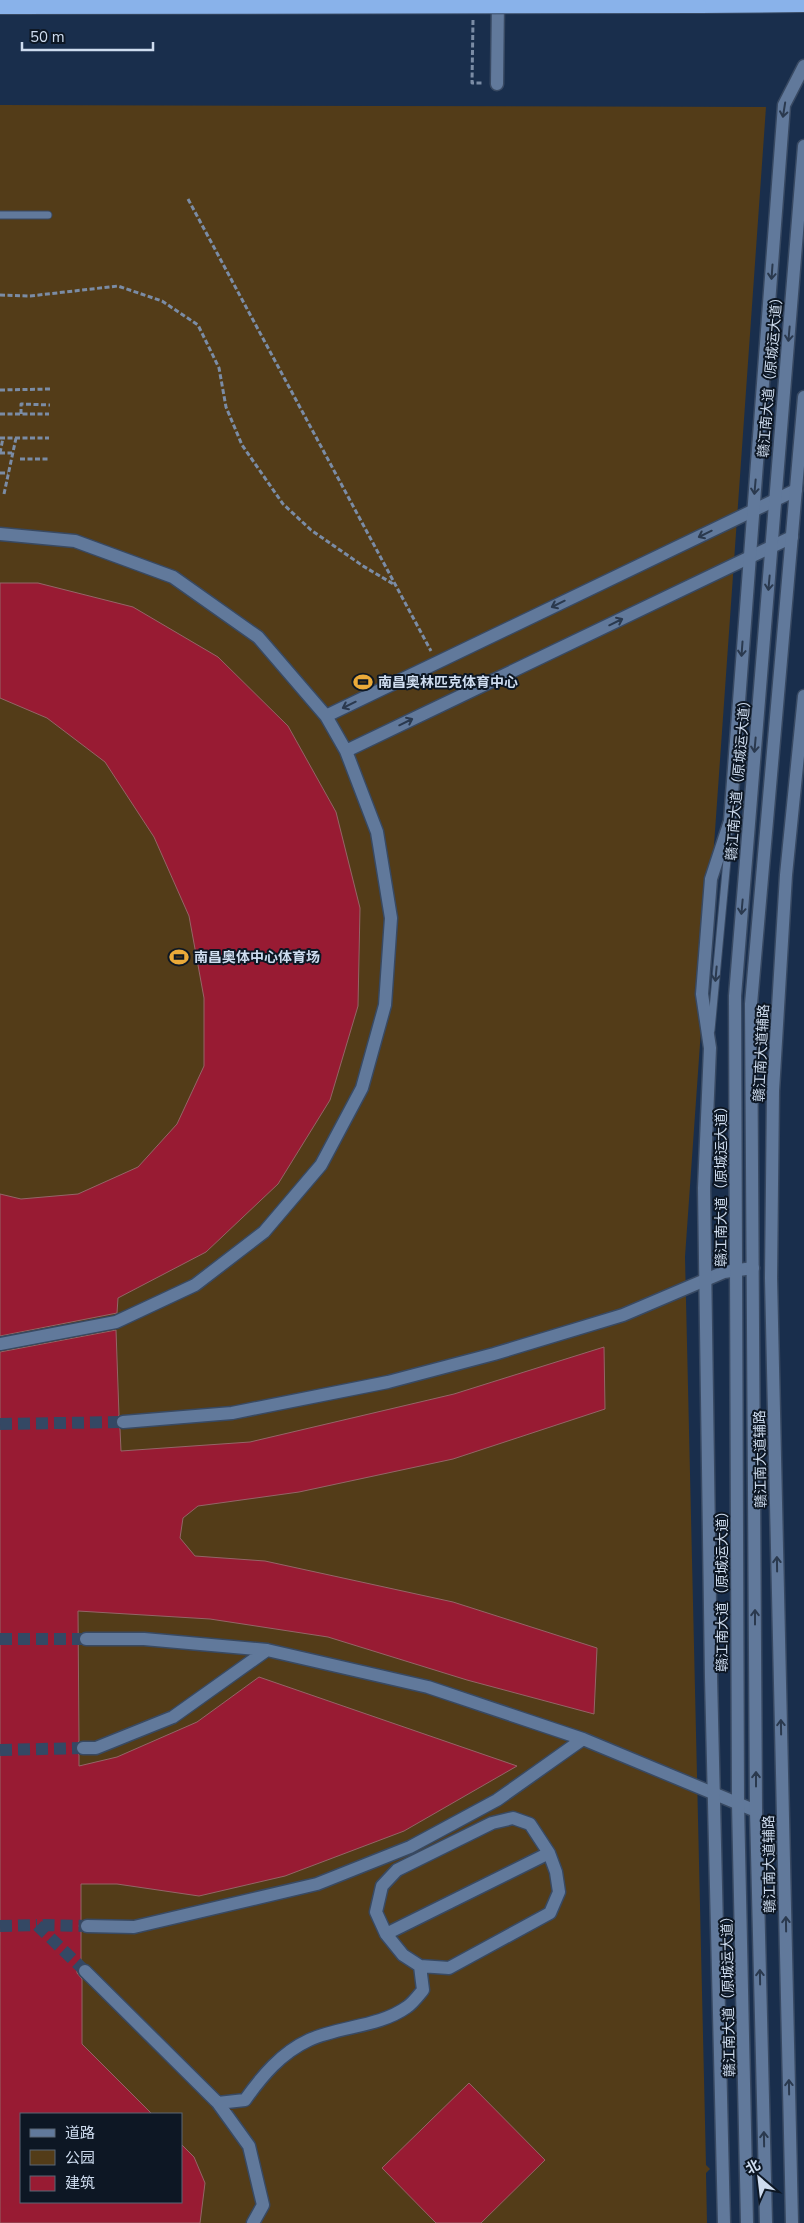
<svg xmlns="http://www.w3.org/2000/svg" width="804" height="2223" viewBox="0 0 804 2223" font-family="'Nunito Sans','Noto Sans SC',sans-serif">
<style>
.green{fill:#533c18;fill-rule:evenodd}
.building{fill:#981b33;stroke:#946567}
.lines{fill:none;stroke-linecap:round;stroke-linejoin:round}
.minor-tunnel{stroke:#344864;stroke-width:12;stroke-dasharray:12 6;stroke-linecap:butt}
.service-casing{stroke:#384962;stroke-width:9}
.minor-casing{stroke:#384962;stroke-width:15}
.tertiary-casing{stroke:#384962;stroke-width:15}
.secondary-casing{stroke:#384962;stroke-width:15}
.trunk-casing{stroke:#384962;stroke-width:16}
.path{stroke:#7b8ca5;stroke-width:3;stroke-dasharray:5 2.5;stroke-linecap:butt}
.service{stroke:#61799b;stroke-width:7}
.minor{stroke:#61799b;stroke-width:12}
.tertiary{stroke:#61799b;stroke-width:12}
.secondary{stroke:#61799b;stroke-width:12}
.trunk{stroke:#89b2ea;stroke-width:14}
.trunk-bridge-casing{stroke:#384962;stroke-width:16;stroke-linecap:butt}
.trunk-bridge{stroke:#89b2ea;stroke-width:14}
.oneway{stroke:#2a394e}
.labels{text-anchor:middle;stroke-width:4;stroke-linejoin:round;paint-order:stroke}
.street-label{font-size:14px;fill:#cedcef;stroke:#0d1724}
.poi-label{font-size:14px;font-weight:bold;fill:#cedcef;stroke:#0d1724;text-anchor:start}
</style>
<rect width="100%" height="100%" fill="#192e4c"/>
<path class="green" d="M0 105 766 107 685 1257 706 2165 710 2169 706 2173 707 2223H0ZM21 2114H181V2202H21Z"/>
<path class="building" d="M0 583H38L133 607 218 657 288 726 336 812 360 908 358 1006 330 1100 278 1184 206 1252 118 1298 117 1313 0 1336V1194L21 1199 78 1194 138 1167 177 1124 204 1066V998L189 916 154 837 105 762 47 718 0 698Z
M116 1330 119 1415 115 1422 120 1429 121 1451 250 1442 454 1394 604 1347 605 1409 453 1459 299 1492 198 1506 183 1518 180 1538 195 1556 265 1561 453 1602 597 1648 594 1714 467 1680 328 1637 210 1619 78 1611 79 1741 75 1748 79 1755V1766L117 1757 197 1722 259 1677 517 1766 404 1831 285 1876 199 1896 117 1884H81V1921L79 1926 81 1931V1964L77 1968V1973L82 1979V2044L152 2114H21V2202H181V2144L194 2157 205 2183 200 2223H0V1352Z
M469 2083 545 2160 481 2223H436L382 2168Z"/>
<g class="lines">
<path class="minor-tunnel" d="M0 1424 123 1422
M0 1639H86
M0 1750 83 1748
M0 1926 37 1925
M85 1971 37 1925 87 1926"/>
<g class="service-casing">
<path id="service" d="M0 215H48
M711 1030 729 839"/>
</g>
<g class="minor-casing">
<path id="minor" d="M497 84 498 0
M0 534 75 541 173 577 258 637 326 716 346 751 377 832 391 918 385 1005 362 1088 321 1165 264 1232 195 1285 116 1322 0 1344
M326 716 796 490
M346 751 792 537
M123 1422 232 1413 388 1382 494 1354 623 1315 724 1272 753 1268
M86 1639H144L267 1650 428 1687 583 1739 756 1811
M83 1748H96L173 1717 267 1650
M513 1818 530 1824 549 1853 556 1872 559 1892 550 1913 449 1968 420 1966 403 1955 386 1934 376 1912 382 1886 397 1870 492 1823Z
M87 1926 134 1927 317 1884 410 1847 497 1800 583 1739
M386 1934 549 1853
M85 1971 218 2103 249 2146 263 2205 253 2223
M218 2103 245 2100C262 2076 281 2053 309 2040 340 2026 379 2027 407 2007 413 2003 418 1996 423 1990L420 1966"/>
</g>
<g class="tertiary-casing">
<path id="tertiary" d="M724 2223 711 1677 704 1188 710 1048 702 994 711 879 730 821 784 105 804 66
M792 2223 771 1278 773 1091 786 875 804 696"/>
</g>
<g class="secondary-casing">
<path id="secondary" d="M747 2223 738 1803 735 996 804 146
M766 2223 756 1811 751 1004 804 397"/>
</g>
<g class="trunk-casing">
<path id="trunk" d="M700 6 804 5"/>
</g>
<path class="path" d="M473 20 472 83H483
M188 199 431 651
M0 295 30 296 118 286 162 301 198 325 219 368 226 407 242 445 283 504 311 530 363 566 395 585
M0 390 50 389
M0 414H49
M21 414V404L50 405
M0 438H49
M0 453 3 438
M0 453H12
M20 459H49
M0 473H8
M4 494 16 438"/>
<use href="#service" class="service"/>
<use href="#minor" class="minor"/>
<use href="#tertiary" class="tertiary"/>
<use href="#secondary" class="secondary"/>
<use href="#trunk" class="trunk"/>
<g class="trunk-bridge-casing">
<path id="trunk-bridge" d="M0 7 700 6"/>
</g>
<use href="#trunk-bridge" class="trunk-bridge"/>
</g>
<defs><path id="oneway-shaft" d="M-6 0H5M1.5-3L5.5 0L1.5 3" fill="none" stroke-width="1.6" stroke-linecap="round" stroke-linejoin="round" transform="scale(1.25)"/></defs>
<g class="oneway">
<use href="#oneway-shaft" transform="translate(784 110) rotate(99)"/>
<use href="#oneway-shaft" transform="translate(772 272) rotate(94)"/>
<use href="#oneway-shaft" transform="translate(789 334) rotate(95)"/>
<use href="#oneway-shaft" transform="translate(755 487) rotate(95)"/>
<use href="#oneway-shaft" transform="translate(705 534) rotate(154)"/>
<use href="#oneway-shaft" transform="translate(769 583) rotate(95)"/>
<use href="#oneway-shaft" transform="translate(558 604) rotate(154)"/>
<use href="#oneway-shaft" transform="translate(616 622) rotate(-26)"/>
<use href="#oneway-shaft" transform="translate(742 649) rotate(94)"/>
<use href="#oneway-shaft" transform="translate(349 705) rotate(154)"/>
<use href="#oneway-shaft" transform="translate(406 722) rotate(-26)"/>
<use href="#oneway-shaft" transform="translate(755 745) rotate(95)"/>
<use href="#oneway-shaft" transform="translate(742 907) rotate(95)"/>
<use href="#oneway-shaft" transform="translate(716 974) rotate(95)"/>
<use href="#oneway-shaft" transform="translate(777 1564) rotate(-91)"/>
<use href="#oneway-shaft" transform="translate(755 1617) rotate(-90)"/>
<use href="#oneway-shaft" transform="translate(781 1727) rotate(-91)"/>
<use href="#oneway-shaft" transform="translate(756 1779) rotate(-90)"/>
<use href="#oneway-shaft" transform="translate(786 1924) rotate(-91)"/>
<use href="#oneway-shaft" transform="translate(760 1977) rotate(-91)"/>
<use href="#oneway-shaft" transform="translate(789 2087) rotate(-91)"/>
<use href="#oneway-shaft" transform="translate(764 2139) rotate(-91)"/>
</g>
<defs>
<g id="stadium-bare" transform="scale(1.5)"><path d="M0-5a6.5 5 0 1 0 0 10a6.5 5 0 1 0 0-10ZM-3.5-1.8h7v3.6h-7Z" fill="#ebaa39" stroke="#0d1724" stroke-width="2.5" paint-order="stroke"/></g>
</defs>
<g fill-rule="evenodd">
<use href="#stadium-bare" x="363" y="682"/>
<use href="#stadium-bare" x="179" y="957"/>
</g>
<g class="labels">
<g class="street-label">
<text transform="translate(770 374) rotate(-85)" y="5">赣江南大道（原城运大道）</text>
<text transform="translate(738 777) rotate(-85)" y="5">赣江南大道（原城运大道）</text>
<text transform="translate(761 1053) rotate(-87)" y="5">赣江南大道辅路</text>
<text transform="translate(721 1183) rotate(-90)" y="5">赣江南大道（原城运大道）</text>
<text transform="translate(760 1459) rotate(-91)" y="5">赣江南大道辅路</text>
<text transform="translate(722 1588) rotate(-90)" y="5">赣江南大道（原城运大道）</text>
<text transform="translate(769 1864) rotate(-91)" y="5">赣江南大道辅路</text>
<text transform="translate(728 1993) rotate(-91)" y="5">赣江南大道（原城运大道）</text>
</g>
<g class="poi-label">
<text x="378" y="687">南昌奥林匹克体育中心</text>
<text x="194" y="962">南昌奥体中心体育场</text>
</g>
</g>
<rect x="20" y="2113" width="162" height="90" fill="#0d1724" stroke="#5a6675"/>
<rect x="30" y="2129" width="25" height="8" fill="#61799b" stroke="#5a6675"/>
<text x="65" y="2138" font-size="15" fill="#cedcef">道路</text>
<rect x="30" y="2150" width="25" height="15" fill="#533c18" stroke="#5a6675"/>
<text x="65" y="2163" font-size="15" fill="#cedcef">公园</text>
<rect x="30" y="2176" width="25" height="15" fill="#981b33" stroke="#5a6675"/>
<text x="65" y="2188" font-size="15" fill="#cedcef">建筑</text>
<g transform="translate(759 2178) rotate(332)" stroke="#0d1724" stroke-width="4" paint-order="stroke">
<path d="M0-4L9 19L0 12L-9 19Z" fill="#cedcef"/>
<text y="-8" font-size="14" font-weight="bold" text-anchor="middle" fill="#cedcef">北</text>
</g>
<path d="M22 42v8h131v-8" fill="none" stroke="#cedcef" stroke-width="2.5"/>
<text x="30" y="42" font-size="15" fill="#cedcef" stroke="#0d1724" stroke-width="4" paint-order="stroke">50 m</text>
</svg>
